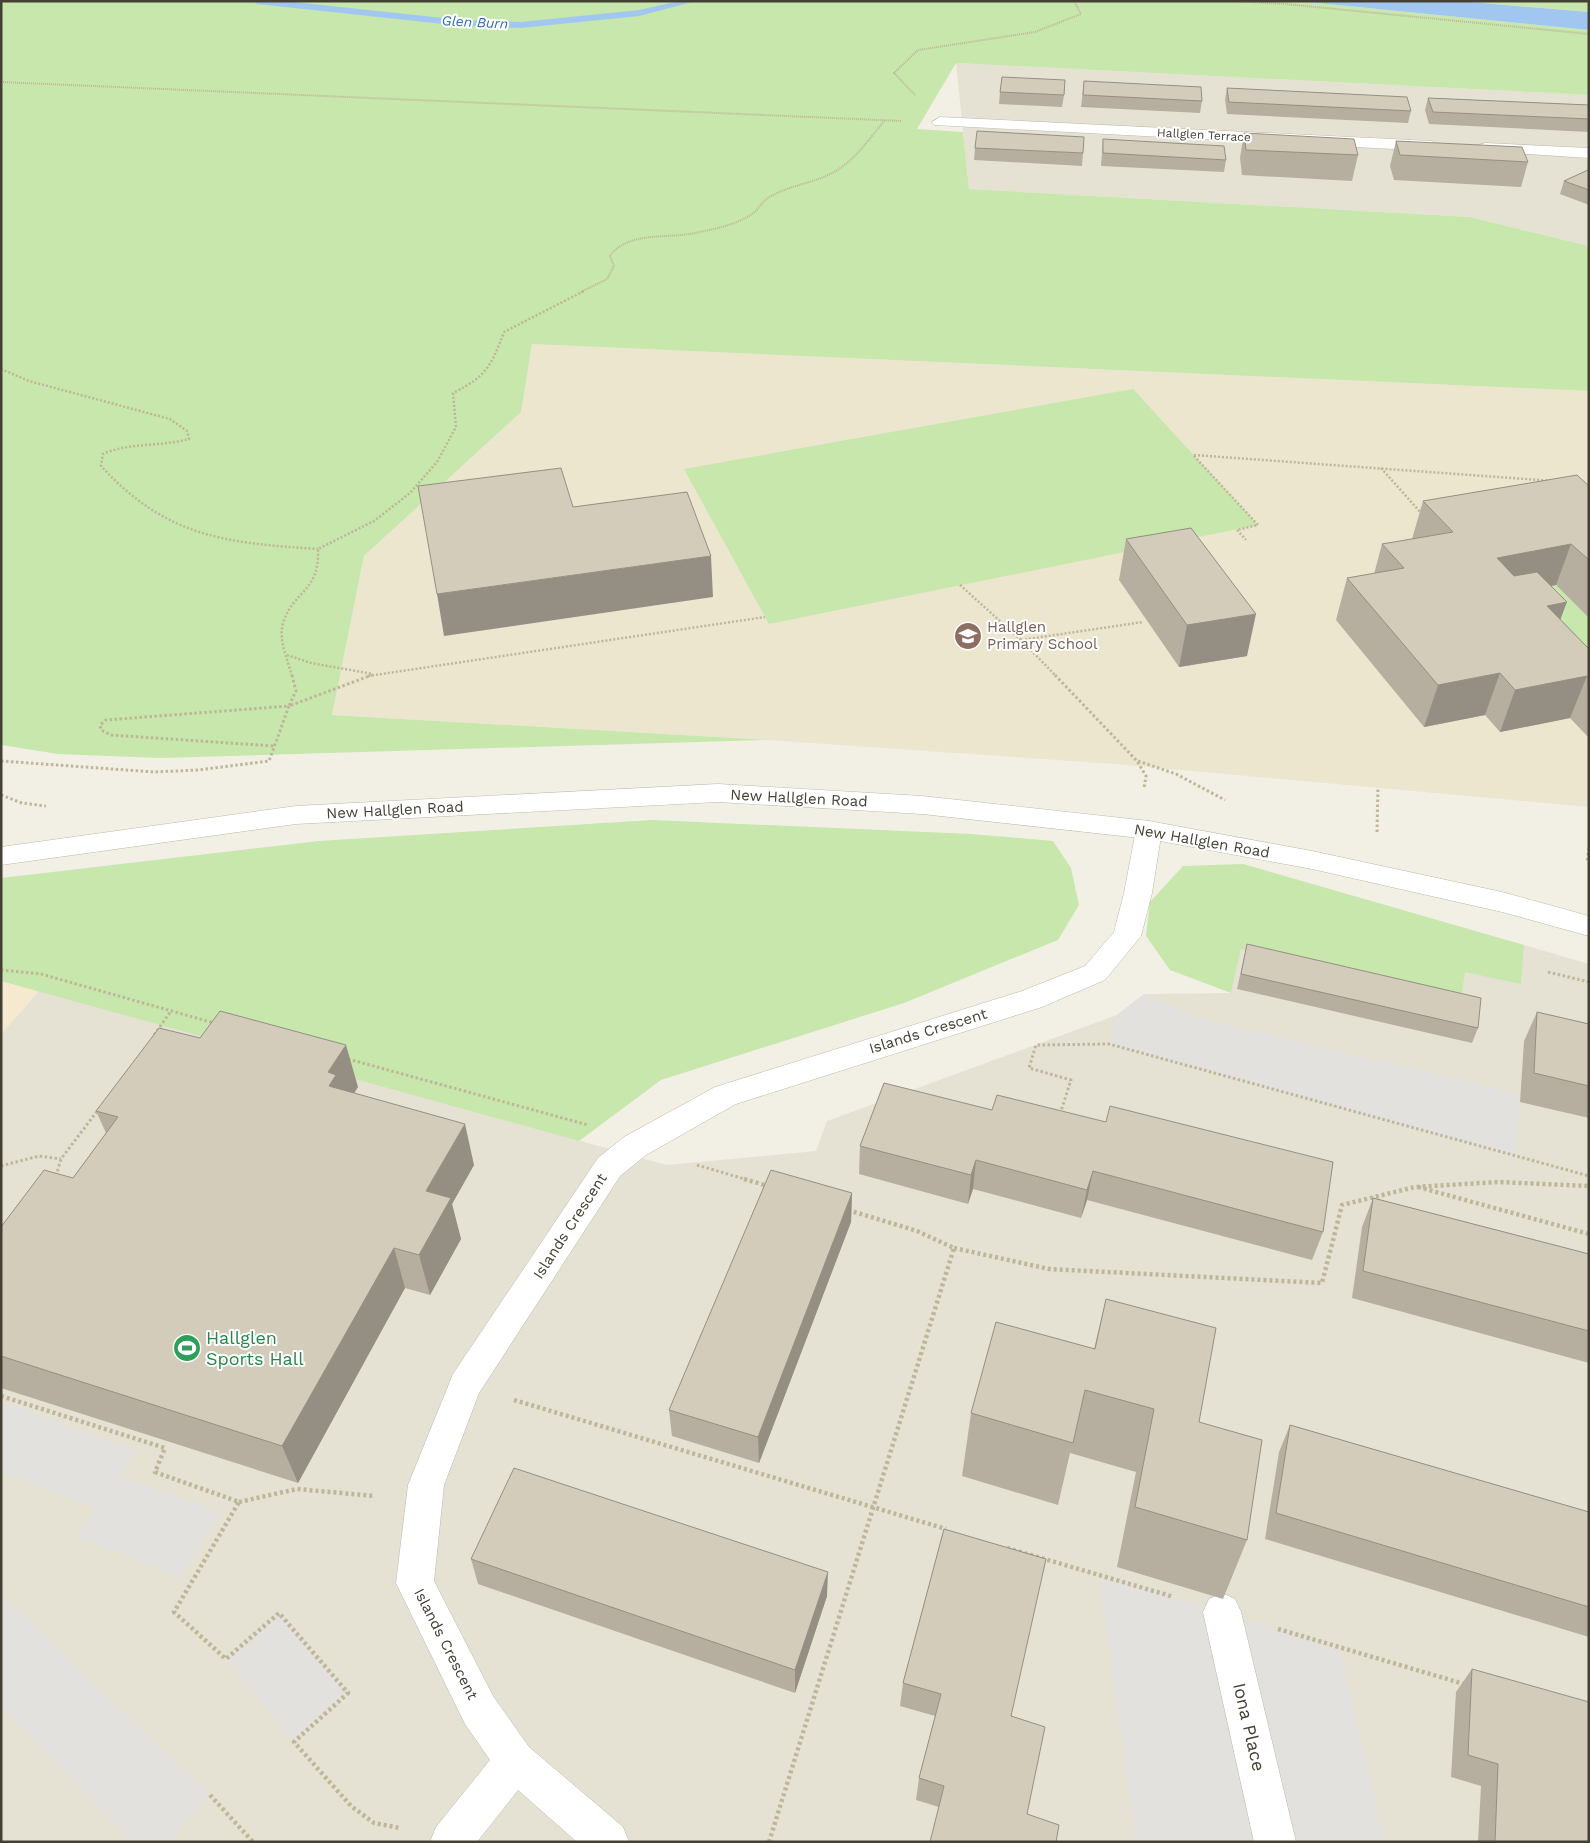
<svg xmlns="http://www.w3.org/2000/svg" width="1590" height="1843" viewBox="0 0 1590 1843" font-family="'Work Sans',sans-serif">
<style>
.residential{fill:#e6e2d3}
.commercial{fill:#f5e9cf}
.education{fill:#ece6cf}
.green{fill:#c7e7ad}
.parking{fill:#e3e1dd}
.water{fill:#a1c7f0}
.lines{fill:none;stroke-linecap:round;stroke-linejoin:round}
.stream{fill:#a1c7f0;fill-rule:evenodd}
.minor-casing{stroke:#beb8a7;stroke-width:1}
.tertiary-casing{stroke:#beb8a7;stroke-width:1}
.path-far3{stroke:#bfb699;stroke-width:2;stroke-dasharray:1 1;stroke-linecap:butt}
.path-far2{stroke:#bfb699;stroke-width:2.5;stroke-dasharray:2 2;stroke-linecap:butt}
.path-far1{stroke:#bfb699;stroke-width:3;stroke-dasharray:2.5 2.5;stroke-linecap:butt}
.path{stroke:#bfb699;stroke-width:4.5;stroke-dasharray:3 3;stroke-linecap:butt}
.minor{fill:#fff;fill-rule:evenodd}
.tertiary{fill:#fff;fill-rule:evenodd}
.wall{fill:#b6afa0}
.shaded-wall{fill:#948f82}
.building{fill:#d4ccba;stroke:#948f82}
.labels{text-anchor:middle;stroke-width:4;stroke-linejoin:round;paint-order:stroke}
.far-street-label{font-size:12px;fill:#454034;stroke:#fff}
.far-water-label{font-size:14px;font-style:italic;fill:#2e6cb0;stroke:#fff}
.education-label{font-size:15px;fill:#785e54;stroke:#fff;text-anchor:start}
.street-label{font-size:15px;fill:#454034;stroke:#fff}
.near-leisure-label{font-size:18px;fill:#27864d;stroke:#fff;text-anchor:start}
.near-street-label{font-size:18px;fill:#454034;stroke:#fff}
</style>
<rect width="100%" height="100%" fill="#f2f0e5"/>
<path class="residential" d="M956 63 1589 95V246L1470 217 969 189Z
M1255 886 1524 945 1589 964V1842H1V1034L39 991 667 1165 816 1151 827 1121 1117 1015 1144 994 1231 993Z"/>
<path class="commercial" d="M1 981 39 991 1 1034Z"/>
<path class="education" d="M532 344 1589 391V807L1115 764 767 740 332 715 364 556 521 412Z"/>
<path class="green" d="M1 1H1297L1589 30V95L956 63 917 129 963 132 969 189 1470 217 1589 246V391L532 344 521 412 364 556 332 715 767 740 160 758 58 754 1 745Z
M1459 1H1589V12Z
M1133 389 1258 525 769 624 684 469Z
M1556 585 1589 618V689L1573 692 1483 599Z
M652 820 971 834 1053 841 1071 868 1079 905 1058 940 904 1003 661 1080 579 1141 1 981V878L319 841Z
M1243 864 1524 945 1521 984 1465 972 1461 1000 1241 949 1231 993 1170 970 1146 936 1150 902 1183 866Z"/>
<path class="parking" d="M1144 994 1198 1018 1520 1094 1516 1157 1109 1044 1117 1015Z
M1 1401 135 1451 119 1476 220 1513 181 1577 76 1537 95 1508 1 1472Z
M1099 1575 1339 1647 1384 1842H1136Z
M1 1593 210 1795 169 1842H133L1 1707Z
M279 1613 348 1693 294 1742 226 1659Z"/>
<path class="water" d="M1297 1H1459L1589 12V30Z"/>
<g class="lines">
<path class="stream" d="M253 1H284L462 20 521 22 639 10 679 1H696L639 16 521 28 462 26 257 4Z"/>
<g class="minor-casing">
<path id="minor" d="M940 117 1432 141 1440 146 1432 151 934 125 932 122Z
M1485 143 1589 148V158L1479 151 1477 148 1479 145Z
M1149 821 1158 824 1162 830 1152 893 1141 936 1105 980 1042 1007 736 1104 646 1155 620 1176 479 1393 444 1485 434 1581 493 1696 529 1747 623 1827 629 1842H577L518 1790 477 1842H430L436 1827 490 1760 465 1724 396 1583 408 1485 453 1374 598 1158 624 1137 715 1087 1022 991 1085 966 1114 932 1124 893 1136 830 1140 824Z
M1222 1593 1235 1599 1241 1612 1296 1842H1254L1203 1612 1209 1599Z"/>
</g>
<g class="tertiary-casing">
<path id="tertiary" d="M718 784 922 796 1149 821 1312 851 1502 892 1589 916V936L1502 912 1312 869 1149 839 922 814 718 802 296 824 1 865V847L296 806Z"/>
</g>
<path class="path-far3" d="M1233 1 1285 4 1589 34
M1 82 902 121
M915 95 894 73 918 50 1035 32 1081 14 1074 1
M581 292 607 279 614 266 610 256C627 231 668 239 695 233 714 229 736 225 752 214 758 210 762 202 768 198 787 186 809 184 828 175 853 164 868 140 885 120"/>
<path class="path-far2" d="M1 369 29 381 170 419 187 431 189 439C160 447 130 442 103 454L101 466C167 538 227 543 318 549
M1194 455 1553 481
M1194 456 1258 525 1237 530
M1381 468 1422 514
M1237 530 1246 540
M960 585 1021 640 1056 676
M1021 640 1143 622
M287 655 311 663 373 674
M292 676C288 661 278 639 283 623 293 591 320 592 318 549L374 521 410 493 437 462 456 427 453 393C487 376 491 366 504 332L584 291
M368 676 765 617"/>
<path class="path-far1" d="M292 675 296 691 289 706 372 675
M1055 675 1137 761 1146 776 1144 788
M1 761 154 772 198 770 269 761 289 706 106 720 100 725 101 730 111 735 274 746
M1138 761 1176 774 1225 800
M1 795 22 803 46 806
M1377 832 1378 787
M1589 848 1587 861 1589 863
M1 970 41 974 214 1023
M1548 972 1589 982
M154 1035 171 1011
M348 1059 588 1125
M1060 1114 1071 1080 1029 1068 1036 1045 1109 1044 1589 1176
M697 1165 748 1180
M1 1166 39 1156 61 1159
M56 1176 61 1159 98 1110"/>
<path class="path" d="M744 1179 768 1186
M1418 1187 1589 1234
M954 1248 1049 1269 1322 1283 1342 1205 1415 1187 1498 1182 1589 1186
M1 1396 165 1448 155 1472 239 1502 174 1612 226 1659 279 1613 348 1693 294 1742 351 1806 374 1823 400 1828
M514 1400 946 1529
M239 1502 297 1489 374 1496
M1007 1548 1174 1597
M1278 1629 1464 1684
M210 1795 253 1842
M769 1842 954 1248 917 1231 848 1210"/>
<use href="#minor" class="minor"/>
<use href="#tertiary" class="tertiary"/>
</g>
<path class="wall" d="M1084 81 1202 101 1200 113 1081 107Z
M1227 88 1411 111 1408 123 1227 114 1225 100Z
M1000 92 1064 95 1062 107 999 104Z
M1428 98 1589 105V132L1429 124 1425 110Z
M1244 133 1358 155 1352 181 1242 175 1240 158Z
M1103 139 1226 160 1224 172 1101 166 1102 152Z
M1396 141 1528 162 1521 187 1394 180 1390 166Z
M975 148 1083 153 1082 166 974 160Z
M1589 170V205L1560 194 1564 181Z
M1589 486V618L1556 585 1551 586 1561 620 1589 649V738L1570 718 1500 732 1485 715 1424 727 1336 620 1347 578 1374 574 1382 544 1412 539 1423 501Z
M1126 539 1247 656 1179 667 1119 580Z
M1247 944 1478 1028 1472 1043 1237 989Z
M1537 1012 1589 1024V1118L1520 1102 1524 1041Z
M884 1083 1323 1232 1312 1260 1087 1200 1081 1218 973 1189 968 1204 859 1174 860 1146Z
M358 1087 354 1093 474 1165 452 1204 461 1239 430 1295 405 1288 298 1483 1 1388V1227L73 1178 106 1133 96 1111Z
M852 1193 851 1222 759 1463 672 1436 669 1410Z
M1373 1198 1589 1254V1363L1352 1298 1362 1227Z
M1106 1299 1199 1422 1247 1540 1223 1599 1117 1567 1136 1472 1070 1453 1058 1505 962 1476 971 1413 1094 1349Z
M1290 1425 1589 1512V1637L1265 1539 1279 1452Z
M944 1529 1011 1716 1027 1814 939 1807 916 1800 919 1778 935 1716 900 1706 903 1683Z
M471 1559 827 1596 795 1693 478 1584Z
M1472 1669 1589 1842H1478L1481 1786 1451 1777 1456 1692Z"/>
<path class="shaded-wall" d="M1571 544 1556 585 1483 599 1497 558Z
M711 556 713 597 444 636 437 594Z
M1567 602 1551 644 1547 606Z
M1256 614 1247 656 1179 667 1187 625Z
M1500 673 1485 715 1424 727 1438 685Z
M1587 676 1570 718 1500 732 1515 690Z
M346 1045 358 1087 346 1106 329 1086 328 1072Z
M465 1124 474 1165 452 1204 461 1239 430 1295 419 1255 426 1191Z
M976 1160 973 1189 968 1204 971 1175Z
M1093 1171 1087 1200 1081 1218 1087 1190Z
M852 1193 851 1222 759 1463 758 1437Z
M394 1248 405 1288 298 1483 282 1446Z
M828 1572 827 1596 795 1693V1670Z"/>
<path class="building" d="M1002 77 1065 80 1064 95 1000 92Z
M1084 81 1201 87 1202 101 1083 95Z
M1227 88 1407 97 1411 111 1229 102Z
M1428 98 1589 105V119L1433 112Z
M977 131 1084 137 1083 153 975 148Z
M1244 133 1354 139 1358 155 1246 150Z
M1103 139 1224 146 1226 160 1103 153Z
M1396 141 1522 147 1528 162 1400 155Z
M1588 170H1589V190L1564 181Z
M561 468 573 507 687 492 711 556 437 594 418 486Z
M1577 475 1589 486V560L1571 544 1497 558 1514 576 1537 572 1567 602 1547 606 1589 649V677L1587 676 1515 690 1500 673 1438 685 1347 578 1404 568 1382 544 1453 532 1423 501Z
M1191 528 1256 614 1187 625 1126 539Z
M1247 944 1481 998 1478 1028 1241 974Z
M220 1011 346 1045 328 1072 336 1075 329 1086 465 1124 426 1191 451 1198 419 1255 394 1248 282 1446 1 1356V1227L44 1170 73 1178 118 1117 96 1111 159 1028 200 1038Z
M1537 1012 1589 1024V1086L1534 1073Z
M884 1083 992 1110 997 1095 1106 1122 1110 1106 1333 1162 1323 1232 1093 1171 1087 1190 976 1160 971 1175 860 1146Z
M771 1170 852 1193 758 1437 669 1410Z
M1373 1198 1589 1254V1331L1363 1271Z
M1106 1299 1216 1328 1199 1422 1262 1440 1247 1540 1135 1507 1154 1409 1085 1390 1073 1443 971 1413 996 1322 1095 1349Z
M1290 1425 1589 1512V1607L1276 1513Z
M514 1468 828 1572 795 1670 471 1559Z
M944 1529 1046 1559 1011 1716 1045 1727 1027 1814 1059 1825 1056 1842H930L944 1786 919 1778 941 1694 903 1683Z
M1472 1669 1589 1702V1842H1495L1498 1764 1468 1755Z"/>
<defs>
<g id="school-disc" transform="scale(1.4375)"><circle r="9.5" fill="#8d6e63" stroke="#fff"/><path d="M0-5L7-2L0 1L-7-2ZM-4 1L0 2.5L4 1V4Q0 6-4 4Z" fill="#fff"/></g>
<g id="stadium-disc" transform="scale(1.4375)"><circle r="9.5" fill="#2e9e5b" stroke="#fff"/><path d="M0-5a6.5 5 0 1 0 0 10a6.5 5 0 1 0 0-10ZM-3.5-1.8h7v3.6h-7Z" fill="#fff"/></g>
</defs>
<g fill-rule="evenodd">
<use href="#school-disc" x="968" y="636"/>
<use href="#stadium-disc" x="187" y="1348"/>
</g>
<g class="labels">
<g class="far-street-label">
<text transform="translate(1204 135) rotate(3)" y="4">Hallglen Terrace</text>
</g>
<g class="far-water-label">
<text transform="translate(475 22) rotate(3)" y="5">Glen Burn</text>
</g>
<g class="education-label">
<text x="987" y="632">Hallglen<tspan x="987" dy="17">Primary School</tspan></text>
</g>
<g class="street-label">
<text transform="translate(799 798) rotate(3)" y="5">New Hallglen Road</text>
<text transform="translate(395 810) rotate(-3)" y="5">New Hallglen Road</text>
<text transform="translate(1202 841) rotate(10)" y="5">New Hallglen Road</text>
<text transform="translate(928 1031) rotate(-17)" y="5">Islands Crescent</text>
<text transform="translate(570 1226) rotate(-57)" y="5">Islands Crescent</text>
<text transform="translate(446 1644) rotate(63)" y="5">Islands Crescent</text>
</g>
<g class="near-leisure-label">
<text x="206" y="1344">Hallglen<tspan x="206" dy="21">Sports Hall</tspan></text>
</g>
<g class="near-street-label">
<text transform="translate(1249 1727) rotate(77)" y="6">Iona Place</text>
</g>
</g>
<rect width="1590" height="1843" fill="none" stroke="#454034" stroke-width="5"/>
</svg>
